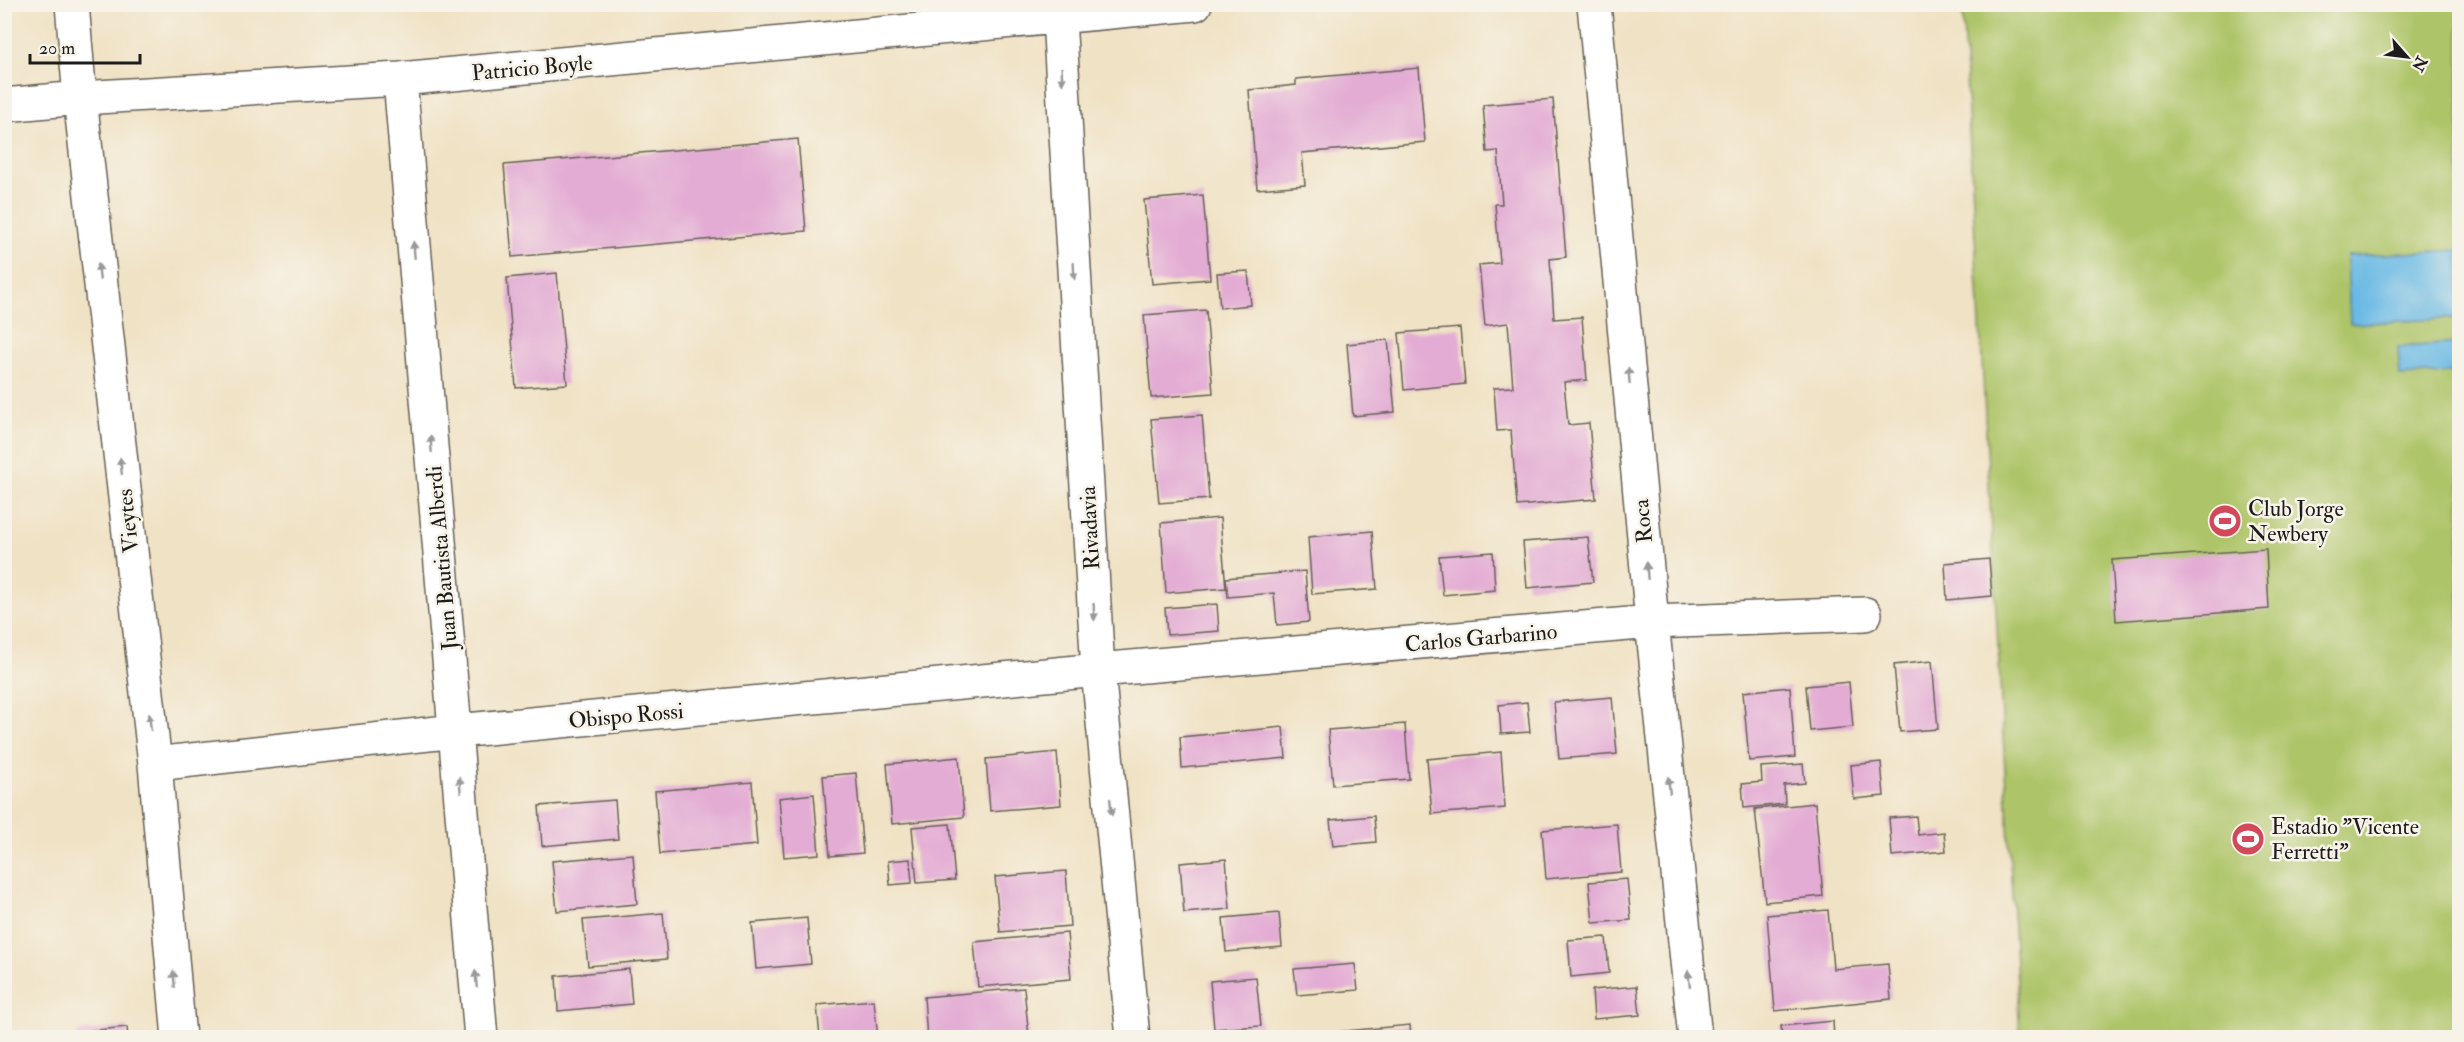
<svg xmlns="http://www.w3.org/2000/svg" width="2464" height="1042" viewBox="0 0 2464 1042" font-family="'IM FELL Double Pica',serif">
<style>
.green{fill:#adc468;stroke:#647042;stroke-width:1.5}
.water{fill:#6bbae5;stroke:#446b80;stroke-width:1.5}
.building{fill:#e3acd4}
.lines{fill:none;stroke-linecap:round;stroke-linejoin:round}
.minor-casing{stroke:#666157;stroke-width:36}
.minor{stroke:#fff;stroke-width:33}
.oneway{fill:#999}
.labels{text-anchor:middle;stroke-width:5;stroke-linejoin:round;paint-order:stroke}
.street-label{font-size:22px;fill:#1c1c1c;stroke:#f7f3e8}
.poi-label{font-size:22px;fill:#1c1c1c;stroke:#f7f3e8;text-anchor:start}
</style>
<rect width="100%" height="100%" fill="#f7f3e8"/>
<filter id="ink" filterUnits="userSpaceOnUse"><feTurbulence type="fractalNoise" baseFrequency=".0167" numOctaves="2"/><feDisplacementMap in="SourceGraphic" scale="12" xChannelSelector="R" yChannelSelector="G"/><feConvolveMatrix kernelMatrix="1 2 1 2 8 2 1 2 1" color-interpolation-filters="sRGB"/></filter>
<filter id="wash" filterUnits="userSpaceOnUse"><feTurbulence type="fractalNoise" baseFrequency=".008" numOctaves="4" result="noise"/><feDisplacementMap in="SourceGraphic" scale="24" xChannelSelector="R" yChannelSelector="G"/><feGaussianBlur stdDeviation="1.35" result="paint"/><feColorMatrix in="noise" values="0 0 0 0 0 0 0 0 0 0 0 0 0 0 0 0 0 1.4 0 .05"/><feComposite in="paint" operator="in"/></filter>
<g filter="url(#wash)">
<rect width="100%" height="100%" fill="#f0e2c5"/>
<path class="green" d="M1962 5H2459V1037H2020Z"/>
<path class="water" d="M2459 250V318L2350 324 2347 256Z
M2459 343V372L2400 376 2398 347Z"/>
<g id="blocks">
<path class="building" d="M1419 68 1425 142 1302 153 1305 185 1257 189 1249 90 1296 85V79Z
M1553 99 1566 257 1550 259 1554 319 1582 317 1587 380 1564 382 1568 425 1589 423 1596 499 1517 506 1511 430 1497 431 1494 388 1513 387 1508 323 1485 326 1479 265 1500 263 1495 204H1502L1498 151 1487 152 1483 105Z
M798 139 806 231 512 257 504 165Z
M1203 195 1210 279 1152 284 1144 200Z
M1248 271 1251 305 1220 308 1217 273Z
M557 273 567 384 516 388 507 278Z
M1206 310 1213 393 1151 398 1144 315Z
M1460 328 1465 384 1404 390 1399 333Z
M1388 340 1395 412 1353 416 1347 344Z
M1202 415 1209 499 1159 503 1151 419Z
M1220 518 1226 588 1166 593 1161 523Z
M1372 531 1377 589 1312 594 1308 537Z
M1588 537 1593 582 1527 588 1523 542Z
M2266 549 2269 609 2116 621 2112 560Z
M1493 552 1495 590 1443 595 1439 556Z
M1989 559 1992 596 1947 600 1945 563Z
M1305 571 1309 622 1277 625 1274 593 1228 597 1226 578Z
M1217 604 1219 631 1167 635 1165 608Z
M1932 661 1938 729 1900 732 1894 665Z
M1849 682 1853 727 1810 731 1806 686Z
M1790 687 1795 757 1749 761 1743 692Z
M1612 697 1617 754 1559 759 1554 702Z
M1527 702 1530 732 1501 734 1499 705Z
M1405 724 1409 779 1333 785 1328 730Z
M1283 727 1286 758 1182 768 1180 737Z
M1057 752 1061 805 990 811 986 759Z
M1501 752 1505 808 1432 814 1427 759Z
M959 757 964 817 892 824 887 764Z
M1881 762 1884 796 1854 799 1851 765Z
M1803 764 1805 783 1784 785 1785 804 1744 808 1742 784 1762 782 1761 767Z
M856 773 863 853 830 856 823 776Z
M752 782 757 845 660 854 655 791Z
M814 794 819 854 784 857 779 798Z
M615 800 618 839 542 846 539 806Z
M1815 803 1823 896 1765 902 1755 809Z
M1374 816 1376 842 1333 846 1330 820Z
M1916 816 1918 835 1944 832 1946 851 1892 856 1889 818Z
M950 824 955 880 917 883 912 827Z
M1617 824 1621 872 1546 879 1542 830Z
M633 854 637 904 557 911 552 861Z
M910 859 912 883 890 885 888 861Z
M1226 859 1230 909 1184 913 1180 863Z
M1066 871 1070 926 1000 932 995 877Z
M1627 879 1631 920 1593 923 1589 882Z
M1828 910 1833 969 1888 964 1891 999 1775 1011 1767 915Z
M663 913 667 959 588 966 583 920Z
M1279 913 1282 947 1226 952 1223 918Z
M807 918 811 964 756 969 752 923Z
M1067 933 1071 979 978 987 974 942Z
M1606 937 1609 973 1571 977 1568 940Z
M1355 964 1358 990 1297 995 1294 969Z
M629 969 632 1004 558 1011 556 976Z
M1256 977 1261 1026 1214 1029 1210 981Z
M1637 986 1640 1015 1594 1019 1592 990Z
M1024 988 1029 1037 927 1038 924 997Z
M874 1000 878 1038H820L817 1005Z
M1833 1021 1834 1038H1782L1781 1026Z
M1410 1025 1411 1038H1292V1036Z
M127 1027 128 1038H77V1032Z"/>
</g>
</g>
<g filter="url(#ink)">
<use href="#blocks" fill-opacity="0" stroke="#666157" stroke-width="1.5"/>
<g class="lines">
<g class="minor-casing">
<path id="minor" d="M72 4 80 98 155 764 179 1038
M1594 4 1652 622 1695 1038
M1059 18 1098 670 1133 1038
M400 79 481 1038
M4 105 80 98 400 79 1195 4
M155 764 456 731 1098 670 1652 622 1865 614"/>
</g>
<use href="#minor" class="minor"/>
</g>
<defs><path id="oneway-solid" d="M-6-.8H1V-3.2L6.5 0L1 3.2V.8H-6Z" transform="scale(1.5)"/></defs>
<g class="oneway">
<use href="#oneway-solid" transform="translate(1062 76) rotate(87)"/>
<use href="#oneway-solid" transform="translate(414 250) rotate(-95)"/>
<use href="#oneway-solid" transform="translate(1074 271) rotate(87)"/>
<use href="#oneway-solid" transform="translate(99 272) rotate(-96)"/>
<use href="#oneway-solid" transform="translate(1629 376) rotate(-95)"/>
<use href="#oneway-solid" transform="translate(431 444) rotate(-95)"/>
<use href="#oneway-solid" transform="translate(121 466) rotate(-96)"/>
<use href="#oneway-solid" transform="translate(1647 571) rotate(-95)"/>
<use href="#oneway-solid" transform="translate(1094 612) rotate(87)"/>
<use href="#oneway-solid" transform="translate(150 722) rotate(-96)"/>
<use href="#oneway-solid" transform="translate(460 785) rotate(-95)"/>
<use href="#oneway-solid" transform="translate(1669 785) rotate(-96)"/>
<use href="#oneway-solid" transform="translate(1111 807) rotate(84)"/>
<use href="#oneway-solid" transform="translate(174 979) rotate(-95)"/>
<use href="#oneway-solid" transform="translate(476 979) rotate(-95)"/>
<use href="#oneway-solid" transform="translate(1689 979) rotate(-96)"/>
</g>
</g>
<defs>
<g id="stadium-disc" transform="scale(1.725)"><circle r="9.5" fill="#d1495b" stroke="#f7f3e8"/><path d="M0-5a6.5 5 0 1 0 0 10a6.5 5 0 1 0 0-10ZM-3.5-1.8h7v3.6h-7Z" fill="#fff"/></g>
</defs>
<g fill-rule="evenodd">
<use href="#stadium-disc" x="2225" y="521"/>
<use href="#stadium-disc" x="2248" y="839"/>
</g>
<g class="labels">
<g class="street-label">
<text transform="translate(532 67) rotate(-5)" y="8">Patricio Boyle</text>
<text transform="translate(127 521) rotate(-96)" y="8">Vieytes</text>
<text transform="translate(1642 521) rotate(-95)" y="8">Roca</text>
<text transform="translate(1089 528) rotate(-93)" y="8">Rivadavia</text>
<text transform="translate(441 558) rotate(-95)" y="8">Juan Bautista Alberdi</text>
<text transform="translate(1481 637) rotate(-5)" y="8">Carlos Garbarino</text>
<text transform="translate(626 715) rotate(-5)" y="8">Obispo Rossi</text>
</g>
<g class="poi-label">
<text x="2248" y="516">Club Jorge<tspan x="2248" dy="25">Newbery</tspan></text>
<text x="2271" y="834">Estadio "Vicente<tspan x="2271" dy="25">Ferretti"</tspan></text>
</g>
</g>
<rect width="2464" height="1042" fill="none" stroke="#f7f3e8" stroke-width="24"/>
<g transform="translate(2407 57) rotate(118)" stroke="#f7f3e8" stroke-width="4.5" paint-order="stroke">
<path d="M0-4.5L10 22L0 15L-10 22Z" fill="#1c1c1c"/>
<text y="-9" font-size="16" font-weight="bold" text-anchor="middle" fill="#1c1c1c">N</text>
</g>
<path d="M30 54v9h110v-9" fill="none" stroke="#1c1c1c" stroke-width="3"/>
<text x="39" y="54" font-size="18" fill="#1c1c1c" stroke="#f7f3e8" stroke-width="4.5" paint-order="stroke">20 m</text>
</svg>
